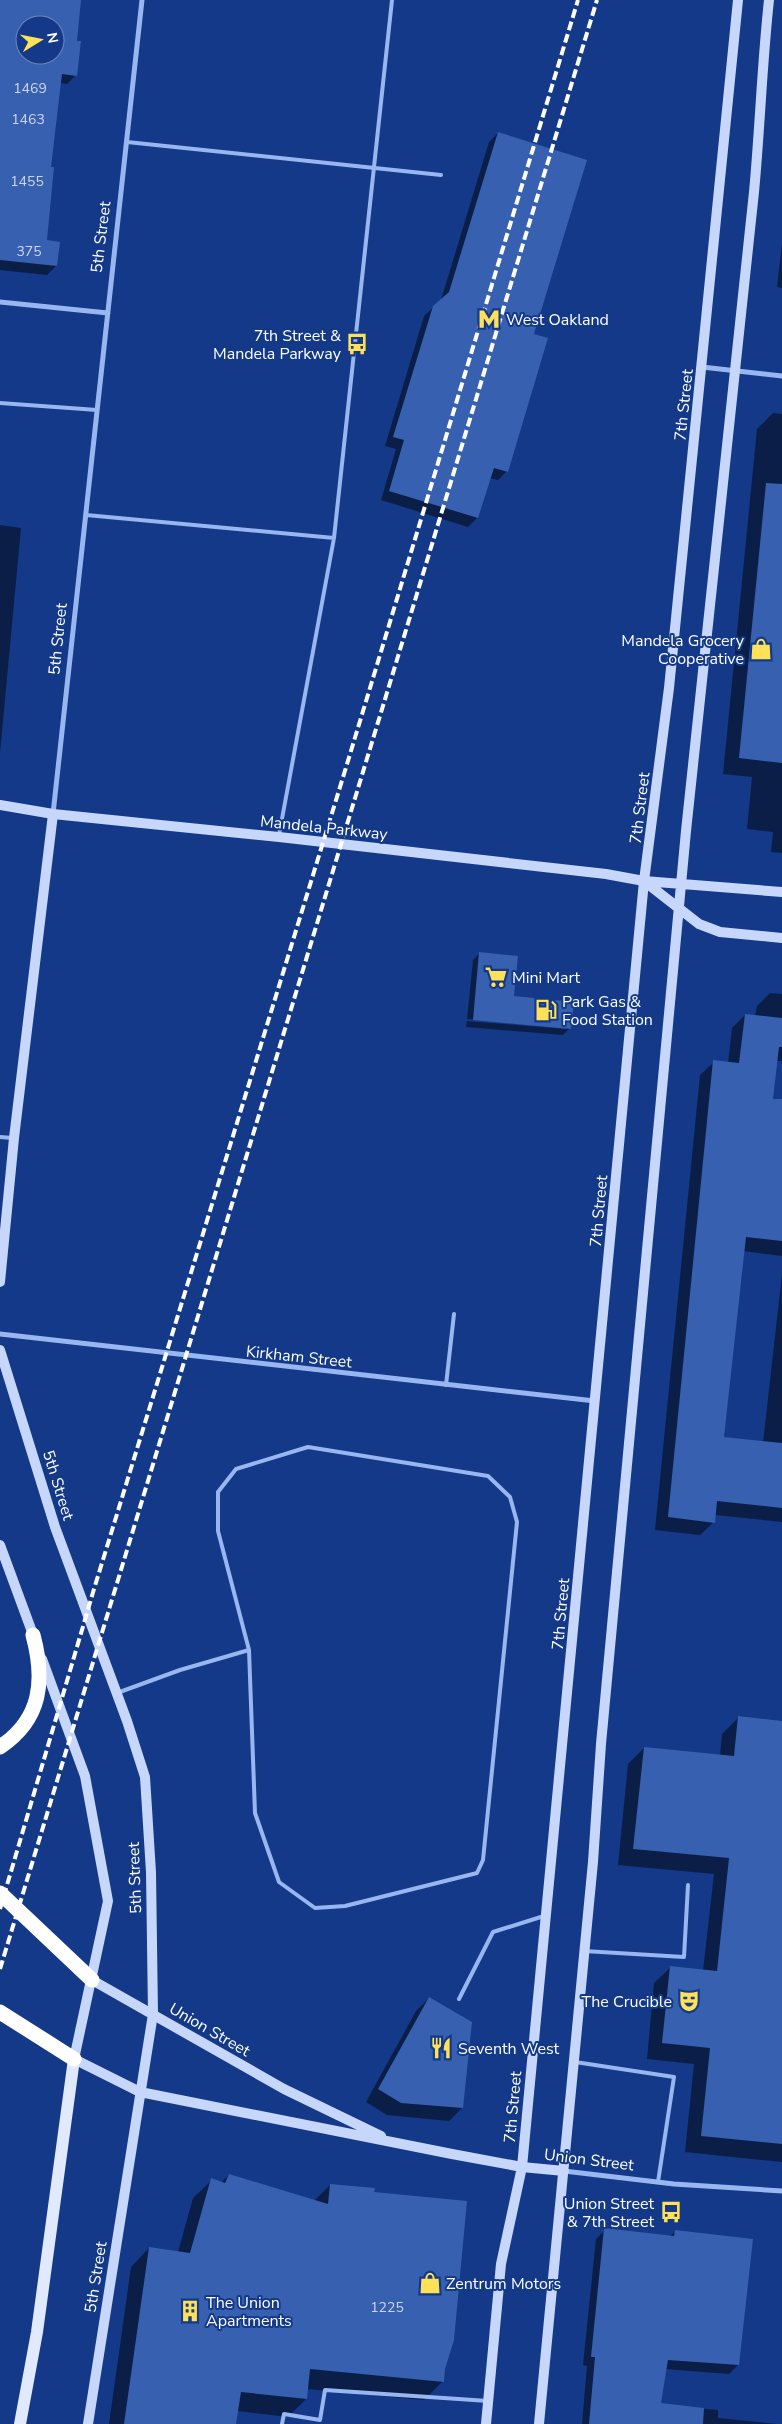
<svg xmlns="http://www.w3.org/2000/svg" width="782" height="2424" viewBox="0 0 782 2424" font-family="'Nunito Sans',sans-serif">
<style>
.shadow{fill:#0007;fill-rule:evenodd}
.building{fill:#3760b0;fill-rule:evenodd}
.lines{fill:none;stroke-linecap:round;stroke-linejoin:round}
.lane{stroke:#98b6f0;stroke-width:4}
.street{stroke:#98b6f0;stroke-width:5}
.secondary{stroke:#c6d7fb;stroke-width:10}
.primary{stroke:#e1e9ff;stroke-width:12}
.highway{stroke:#fff;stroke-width:15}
.rail{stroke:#fff;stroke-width:4;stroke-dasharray:9 4;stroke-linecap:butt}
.labels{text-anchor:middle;stroke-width:4;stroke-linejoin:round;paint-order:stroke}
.number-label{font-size:14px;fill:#cdd7eb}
.street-label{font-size:16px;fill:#fff;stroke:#133988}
.poi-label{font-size:16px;fill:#fff;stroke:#133988;text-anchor:start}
</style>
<rect width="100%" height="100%" fill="#133988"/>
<path class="shadow" d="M0 0H79L75 42 76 75 67 84 60 83 50 168 46 242 56 266 47 275 0 270ZM25 25H55V55H25Z
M498 133 533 335 507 471 498 480 489 478 477 518 468 527 381 500 396 449 385 446 424 316 441 300 489 142Z
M782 243V288L777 287Z
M773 413 782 414V853L771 852 773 832 747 829 752 777 723 774 757 429Z
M0 525 21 528 0 753Z
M480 953 512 997 570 1028 563 1035 466 1027 467 1021 565 1029V1027L467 1019 473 960Z
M770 993 782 994V1061H776L761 1084 782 1186V1256L743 1251 723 1438 763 1443 782 1274V1522L715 1515 714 1522 700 1535 655 1530 700 1075 714 1062 728 1063 732 1028 745 1015 755 1016 757 1006Z
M739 1717 782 1722V2162L685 2152 694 2064 647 2059 654 1983 671 1967 703 1971 714 1874 618 1865 628 1764 644 1748 720 1756 722 1734Z
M429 1998 462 2108 449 2121 387 2115 366 2102 416 2011Z
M229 2175 314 2201 330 2185 373 2193 444 2368 442 2382 424 2400 307 2389 306 2399 288 2417 237 2411 235 2424H109L131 2267 149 2248 178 2252 193 2198 212 2180 221 2183Z
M605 2230 670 2236 675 2232 752 2240 738 2365 729 2374 665 2369 660 2405 718 2410V2418L778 2424H582L587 2366 583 2365 596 2239Z"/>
<path class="building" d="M0 0H81L77 41H81L77 76 62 74 51 167H54L47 240 60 242 57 266 0 260ZM25 25H55V55H25Z
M498 132 587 160 534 334 548 338 508 472 494 468 478 518 389 491 404 440 393 437 433 306 449 292Z
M766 483 782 484V763L739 758Z
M479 952 518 956 514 996 574 1002 571 1029 473 1020Z
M745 1014 782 1018V1047H779L773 1099H782V1241L746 1237 724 1437 782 1443V1508L717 1501 715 1523 668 1517 713 1060 739 1063Z
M738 1716 782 1721V2144L701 2136 710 2048 662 2043 670 1966 717 1971 729 1858 633 1849 644 1747 734 1756Z
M429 1997 472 2022 463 2108 401 2103 378 2089Z
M229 2174 328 2204 330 2184 375 2188 374 2192 467 2201 454 2340 445 2369 444 2382 310 2369 307 2399 241 2392 236 2424H124L149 2247 190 2253 211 2178 225 2183Z
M604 2228 674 2236 675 2230 753 2239 739 2365 668 2360 661 2403 704 2408 703 2424H589L595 2357H591Z"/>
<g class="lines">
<path class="lane" d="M127 142 441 175
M0 403 97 410
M86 515 334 538
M279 835 334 538 392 0
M0 1137 13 1138
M446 1385 454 1314
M308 1447 488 1476 510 1497 517 1522 483 1860 477 1873 345 1906 315 1908 279 1882 255 1813 249 1650 218 1531V1492L236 1469Z
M117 1693 180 1670 249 1650
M584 1951 684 1957 688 1885
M459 1999 493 1932 544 1916
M575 2062 674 2077 658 2182
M282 2424 284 2414 320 2420 325 2390 488 2401"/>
<path class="street" d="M0 302 108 313
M702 367 782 376
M53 814 142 0
M0 1334 595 1401
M564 2171 674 2184 782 2191"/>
<path class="secondary" d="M0 805 53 814 279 837 606 874 644 881 782 892
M644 881 699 924 720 932 782 938
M0 1282 14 1138 53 814
M0 1350 55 1527 127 1721 145 1777 151 1872 153 2014 88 2424
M0 1545 35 1640
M42 1659 85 1776 108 1901 74 2059 140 2092 452 2154 522 2167 564 2171
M92 1980 284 2089 381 2136
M486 2424 501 2264 522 2167 644 881 669 688 738 0
M539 2424 593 1862 601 1744 686 831 754 192C760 128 762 64 769 0"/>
<path class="primary" d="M20 2424 37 2332 74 2059"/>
<path class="highway" d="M0 1747C42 1719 45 1680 33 1635
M0 1893 92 1980
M0 2012 74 2059"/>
<path class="rail" d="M0 1909 94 1589 344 774 578 0
M0 1969 597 0"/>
</g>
<defs>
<g id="metro-bare" transform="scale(1.725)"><path d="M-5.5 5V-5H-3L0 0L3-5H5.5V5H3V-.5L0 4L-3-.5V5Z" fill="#ffe157" stroke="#133988" stroke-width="2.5" paint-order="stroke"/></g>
<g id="bus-bare" transform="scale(1.725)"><path d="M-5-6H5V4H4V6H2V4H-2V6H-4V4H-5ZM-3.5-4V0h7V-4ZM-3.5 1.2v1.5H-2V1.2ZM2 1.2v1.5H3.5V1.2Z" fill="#ffe157" stroke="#133988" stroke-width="2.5" paint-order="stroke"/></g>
<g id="shop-bare" transform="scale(1.725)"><path d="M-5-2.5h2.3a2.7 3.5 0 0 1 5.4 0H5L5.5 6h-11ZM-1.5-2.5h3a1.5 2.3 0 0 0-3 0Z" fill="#ffe157" stroke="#133988" stroke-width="2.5" paint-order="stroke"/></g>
<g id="supermarket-bare" transform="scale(1.725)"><path d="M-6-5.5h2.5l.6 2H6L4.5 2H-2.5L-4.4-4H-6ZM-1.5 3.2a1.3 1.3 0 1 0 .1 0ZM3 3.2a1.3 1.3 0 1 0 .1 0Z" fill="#ffe157" stroke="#133988" stroke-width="2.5" paint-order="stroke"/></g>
<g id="fuel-bare" transform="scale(1.725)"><path d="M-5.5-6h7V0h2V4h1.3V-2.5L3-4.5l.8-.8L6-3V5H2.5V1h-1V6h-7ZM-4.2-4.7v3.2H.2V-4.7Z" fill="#ffe157" stroke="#133988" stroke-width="2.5" paint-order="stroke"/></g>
<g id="theatre-bare" transform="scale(1.725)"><path d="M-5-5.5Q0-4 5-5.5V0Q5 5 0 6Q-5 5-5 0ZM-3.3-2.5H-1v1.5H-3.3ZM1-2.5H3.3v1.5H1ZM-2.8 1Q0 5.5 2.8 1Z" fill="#ffe157" stroke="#133988" stroke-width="2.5" paint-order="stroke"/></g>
<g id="restaurant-bare" transform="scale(1.725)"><path d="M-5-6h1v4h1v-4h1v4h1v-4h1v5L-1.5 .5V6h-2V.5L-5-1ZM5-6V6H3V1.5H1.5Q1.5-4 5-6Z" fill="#ffe157" stroke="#133988" stroke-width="2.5" paint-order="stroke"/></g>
<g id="building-bare" transform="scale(1.725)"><path d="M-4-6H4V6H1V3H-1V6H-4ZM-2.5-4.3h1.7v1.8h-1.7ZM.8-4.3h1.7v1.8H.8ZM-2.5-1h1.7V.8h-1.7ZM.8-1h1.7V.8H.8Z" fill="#ffe157" stroke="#133988" stroke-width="2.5" paint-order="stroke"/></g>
</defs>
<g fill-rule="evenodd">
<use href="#metro-bare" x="489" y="319"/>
<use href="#bus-bare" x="357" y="344"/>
<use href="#shop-bare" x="761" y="649"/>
<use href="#supermarket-bare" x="496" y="977"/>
<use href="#fuel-bare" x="546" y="1010"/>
<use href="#theatre-bare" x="689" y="2001"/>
<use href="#restaurant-bare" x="441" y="2048"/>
<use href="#bus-bare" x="671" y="2212"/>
<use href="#shop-bare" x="430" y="2283"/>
<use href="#building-bare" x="190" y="2311"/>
</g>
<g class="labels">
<g class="number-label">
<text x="30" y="93">1469</text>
<text x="28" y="124">1463</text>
<text x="27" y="186">1455</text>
<text x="29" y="256">375</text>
<text x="387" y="2312">1225</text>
</g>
<g class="street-label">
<text transform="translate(100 237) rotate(-83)" y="6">5th Street</text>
<text transform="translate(683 405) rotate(-84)" y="6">7th Street</text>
<text transform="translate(57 639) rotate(-84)" y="6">5th Street</text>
<text transform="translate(639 808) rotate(-83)" y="6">7th Street</text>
<text transform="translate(324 827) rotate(6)" y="6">Mandela Parkway</text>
<text transform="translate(598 1211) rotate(-85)" y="6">7th Street</text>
<text transform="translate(299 1356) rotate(6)" y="6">Kirkham Street</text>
<text transform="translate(59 1485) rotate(73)" y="6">5th Street</text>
<text transform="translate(560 1614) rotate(-85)" y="6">7th Street</text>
<text transform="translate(134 1878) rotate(-92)" y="6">5th Street</text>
<text transform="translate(210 2029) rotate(30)" y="6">Union Street</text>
<text transform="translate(512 2107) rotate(-85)" y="6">7th Street</text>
<text transform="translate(589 2159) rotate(7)" y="6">Union Street</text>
<text transform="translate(95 2277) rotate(-81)" y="6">5th Street</text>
</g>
<g class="poi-label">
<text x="506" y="325">West Oakland</text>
<text x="341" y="341" text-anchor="end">7th Street &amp;<tspan x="341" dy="18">Mandela Parkway</tspan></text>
<text x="744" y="646" text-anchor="end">Mandela Grocery<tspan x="744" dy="18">Cooperative</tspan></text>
<text x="512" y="983">Mini Mart</text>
<text x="562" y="1007">Park Gas &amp;<tspan x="562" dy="18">Food Station</tspan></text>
<text x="672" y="2007" text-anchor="end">The Crucible</text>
<text x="458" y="2054">Seventh West</text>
<text x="654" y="2209" text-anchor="end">Union Street<tspan x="654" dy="18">&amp; 7th Street</tspan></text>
<text x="446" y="2289">Zentrum Motors</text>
<text x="206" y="2308">The Union<tspan x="206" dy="18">Apartments</tspan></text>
</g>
</g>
<g transform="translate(40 40) rotate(80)"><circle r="24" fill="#133988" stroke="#7188b8"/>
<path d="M0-4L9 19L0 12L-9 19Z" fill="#ffe157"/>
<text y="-8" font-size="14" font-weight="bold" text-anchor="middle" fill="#ffffff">N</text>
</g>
</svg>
